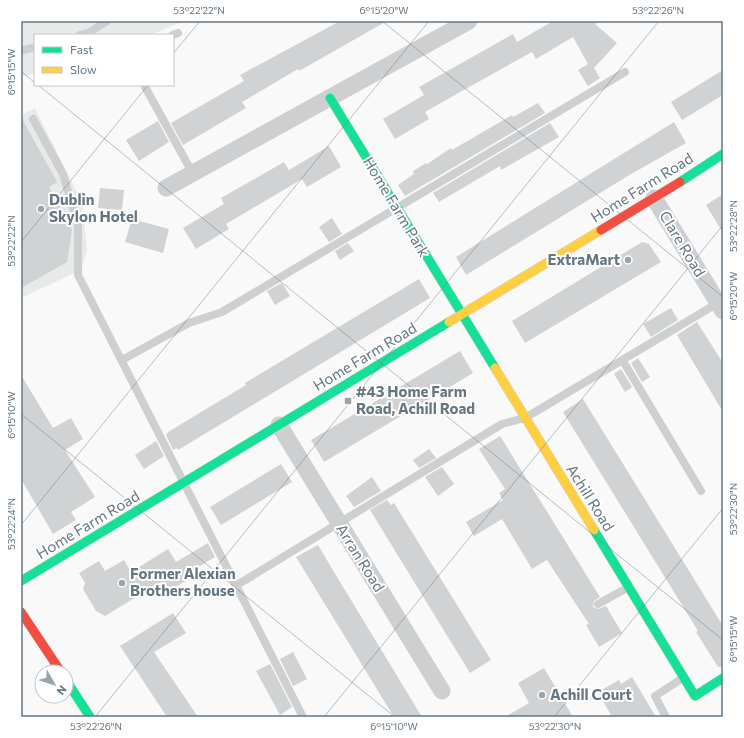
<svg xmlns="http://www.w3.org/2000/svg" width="744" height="738" viewBox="0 0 744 738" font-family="Commissioner,sans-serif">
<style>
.built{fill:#e8e9e9}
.building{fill:#d0d2d3}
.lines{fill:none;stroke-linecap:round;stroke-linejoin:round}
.fast-casing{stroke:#d5d6d7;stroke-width:10}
.slow-casing{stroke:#d5d6d7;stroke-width:10}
.jam-casing{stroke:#d5d6d7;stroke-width:10}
.lane{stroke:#cecfd0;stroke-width:8}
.street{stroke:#cecfd0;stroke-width:17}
.fast{stroke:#16e098;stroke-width:9}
.slow{stroke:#ffcf43;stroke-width:9}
.jam{stroke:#f24e42;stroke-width:9}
.ticks{fill:none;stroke:#657683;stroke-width:1;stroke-opacity:0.45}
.poi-dot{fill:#99a4ac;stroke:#fff;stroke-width:1.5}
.labels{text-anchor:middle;stroke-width:4;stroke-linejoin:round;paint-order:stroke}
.street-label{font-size:15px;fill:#657683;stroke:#fff}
.poi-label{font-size:15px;font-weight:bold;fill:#657683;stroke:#fff;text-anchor:start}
.neatline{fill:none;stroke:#657683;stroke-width:1.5}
.ticks-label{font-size:10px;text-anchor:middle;fill:#657683}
</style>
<rect width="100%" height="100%" fill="#f9f9f9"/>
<path class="built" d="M21 21H184L150 35H35V73L21 77Z
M35 108 82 203 87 250 81 270 21 298V115Z"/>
<path class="building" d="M340 21H387L299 71 298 69 242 102 246 108 183 145 171 123 244 81 240 75Z
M553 21H601L595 24 617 43 594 68 600 78 588 86 578 70 588 64 573 37 536 59 532 52 462 91 425 112 429 119 395 139 383 119 424 95 419 87 513 34 517 42Z
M723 70V95L682 120 671 102Z
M538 103 545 113 405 196 398 185 414 174 413 171 426 163 427 164 451 148 452 150 512 115 513 117Z
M21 117 57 182 49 187 72 230 67 262 21 288Z
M158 121 169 142 139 161 126 140Z
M674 122 686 143 631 174 466 275 456 257Z
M550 123 559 137 501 170 500 166 439 202 433 193Z
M329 146 341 167 307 187 302 179 226 224 229 229 196 249 183 228 224 204 221 198 284 162 289 170Z
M100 188 124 190 122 210 98 208Z
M723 194V233L706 205Z
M332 218 342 234 329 242 319 227Z
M132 219 169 229 163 253 125 242Z
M642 242 649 244 661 262 525 343 512 321Z
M348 243 354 251 340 260 335 251Z
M419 279 430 298 178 450 177 448 173 450 166 435 168 432 246 385 245 383Z
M282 283 290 296 275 305 267 291Z
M671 308 678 320 651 337 643 324Z
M697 322 723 363V412L677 335Z
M460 351 473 373 324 462 311 440Z
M638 358 650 377 642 382 631 363Z
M621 369 632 387 625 392 614 374Z
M21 375 53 428 71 418 83 439 65 450 95 497 71 512 76 520 53 534 21 479Z
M583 399 723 626V666L718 667 696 632 698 631 563 412Z
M500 436 600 597 594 601 593 607 598 609 606 606 622 633 599 647 586 625 589 624 547 560 532 569 502 519 474 536 466 522 503 500 499 493 505 489 479 449Z
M156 441 164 456 144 469 135 455Z
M429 449 436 458 419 468 413 460Z
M281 464 292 482 221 525 210 507Z
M442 467 454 484 438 496 425 477Z
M372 477 381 491 354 507 346 496Z
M387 500 391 505 394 503 491 660 470 673 370 510Z
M208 543 215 557 184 576 187 580 167 592 161 582 105 616 96 611 83 589 85 583 79 573 99 561 105 571 124 560 131 572 168 549 176 562Z
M318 545 334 572 422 717H394L296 557Z
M173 613 186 633 154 652 198 717H167L120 646Z
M293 652 307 679 293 686 280 659Z
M270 664 292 707 280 715 256 671Z
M544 668 573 717H505L529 703 518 683Z
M632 677 656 717H612L598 692 619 680 621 684Z"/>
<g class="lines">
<g class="fast-casing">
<path id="fast" d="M330 98 495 368
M680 182 723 154
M594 530 695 696 723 678
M21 581 449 322
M66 680 90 717"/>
</g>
<g class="slow-casing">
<path id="slow" d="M449 322 601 230
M495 368 594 530"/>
</g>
<g class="jam-casing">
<path id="jam" d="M601 230 680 182
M21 612 61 672"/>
</g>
<path class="lane" d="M80 35 90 32 107 21
M173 35 178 33
M21 51 35 47
M144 85 193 174
M33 119 63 174 78 226V275L303 717
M122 360 189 323 222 312 625 72
M623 361 701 491
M237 585 502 424 525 418 718 303
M598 604 627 588
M666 717 655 696 683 678"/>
<path class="street" d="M166 188 469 21
M654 198 723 311
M279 425 442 691"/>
<use href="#fast" class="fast"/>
<use href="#slow" class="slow"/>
<use href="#jam" class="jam"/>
</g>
<path class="ticks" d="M382 21 723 297M173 54 200 21M21 71 35 83M38 85 723 640M21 242 148 85M21 414 395 717M21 525 429 21M95 717 659 21M324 717 723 225M554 717 723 508"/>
<g class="poi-dot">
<circle cx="41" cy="209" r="4"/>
<circle cx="628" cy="260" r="4"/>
<rect x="344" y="397" width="8" height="8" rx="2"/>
<circle cx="122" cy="583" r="4"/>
<circle cx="542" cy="695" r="4"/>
</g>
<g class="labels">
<g class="street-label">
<text transform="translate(642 188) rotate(-32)" y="5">Home Farm Road</text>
<text transform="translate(396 207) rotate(59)" y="5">Home Farm Park</text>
<text transform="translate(682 244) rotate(59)" y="5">Clare Road</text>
<text transform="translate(365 357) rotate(-31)" y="5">Home Farm Road</text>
<text transform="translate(590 498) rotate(58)" y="5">Achill Road</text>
<text transform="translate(88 525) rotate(-31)" y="5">Home Farm Road</text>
<text transform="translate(360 558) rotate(58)" y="5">Arran Road</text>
</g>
<g class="poi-label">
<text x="49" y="205">Dublin<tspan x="49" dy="17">Skylon Hotel</tspan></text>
<text x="620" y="265" text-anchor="end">ExtraMart</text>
<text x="356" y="397">#43 Home Farm<tspan x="356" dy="17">Road, Achill Road</tspan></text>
<text x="130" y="579">Former Alexian<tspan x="130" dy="17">Brothers house</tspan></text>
<text x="550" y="700">Achill Court</text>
</g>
</g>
<rect width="744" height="738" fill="none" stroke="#ffffff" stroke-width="44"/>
<rect x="34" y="34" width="140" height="52" fill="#ffffff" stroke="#c1c8cd"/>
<rect x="42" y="47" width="20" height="6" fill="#16e098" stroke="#c1c8cd"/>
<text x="70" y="54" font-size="12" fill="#657683">Fast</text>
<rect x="42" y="67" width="20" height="6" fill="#ffcf43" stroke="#c1c8cd"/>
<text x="70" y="74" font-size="12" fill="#657683">Slow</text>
<g transform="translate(54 684) rotate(129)"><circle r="19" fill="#ffffff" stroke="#c1c8cd"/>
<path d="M0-3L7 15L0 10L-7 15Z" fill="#99a4ac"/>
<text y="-6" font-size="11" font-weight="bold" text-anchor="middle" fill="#657683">N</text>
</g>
<rect x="22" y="22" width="700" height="694" class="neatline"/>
<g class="ticks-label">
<text x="199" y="14">53°22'22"N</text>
<text x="384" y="14">6°15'20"W</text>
<text x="658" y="14">53°22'26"N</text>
<text transform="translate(11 72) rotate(-90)" y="4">6°15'15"W</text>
<text transform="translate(733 226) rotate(-90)" y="4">53°22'28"N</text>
<text transform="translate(11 241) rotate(-90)" y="4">53°22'22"N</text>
<text transform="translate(733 296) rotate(-90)" y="4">6°15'20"W</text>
<text transform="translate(11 415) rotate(-90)" y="4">6°15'10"W</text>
<text transform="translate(733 509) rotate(-90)" y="4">53°22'30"N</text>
<text transform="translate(11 524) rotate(-90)" y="4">53°22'24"N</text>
<text transform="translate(733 639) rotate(-90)" y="4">6°15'15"W</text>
<text x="96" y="730">53°22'26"N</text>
<text x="394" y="730">6°15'10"W</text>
<text x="555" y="730">53°22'30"N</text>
</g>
</svg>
